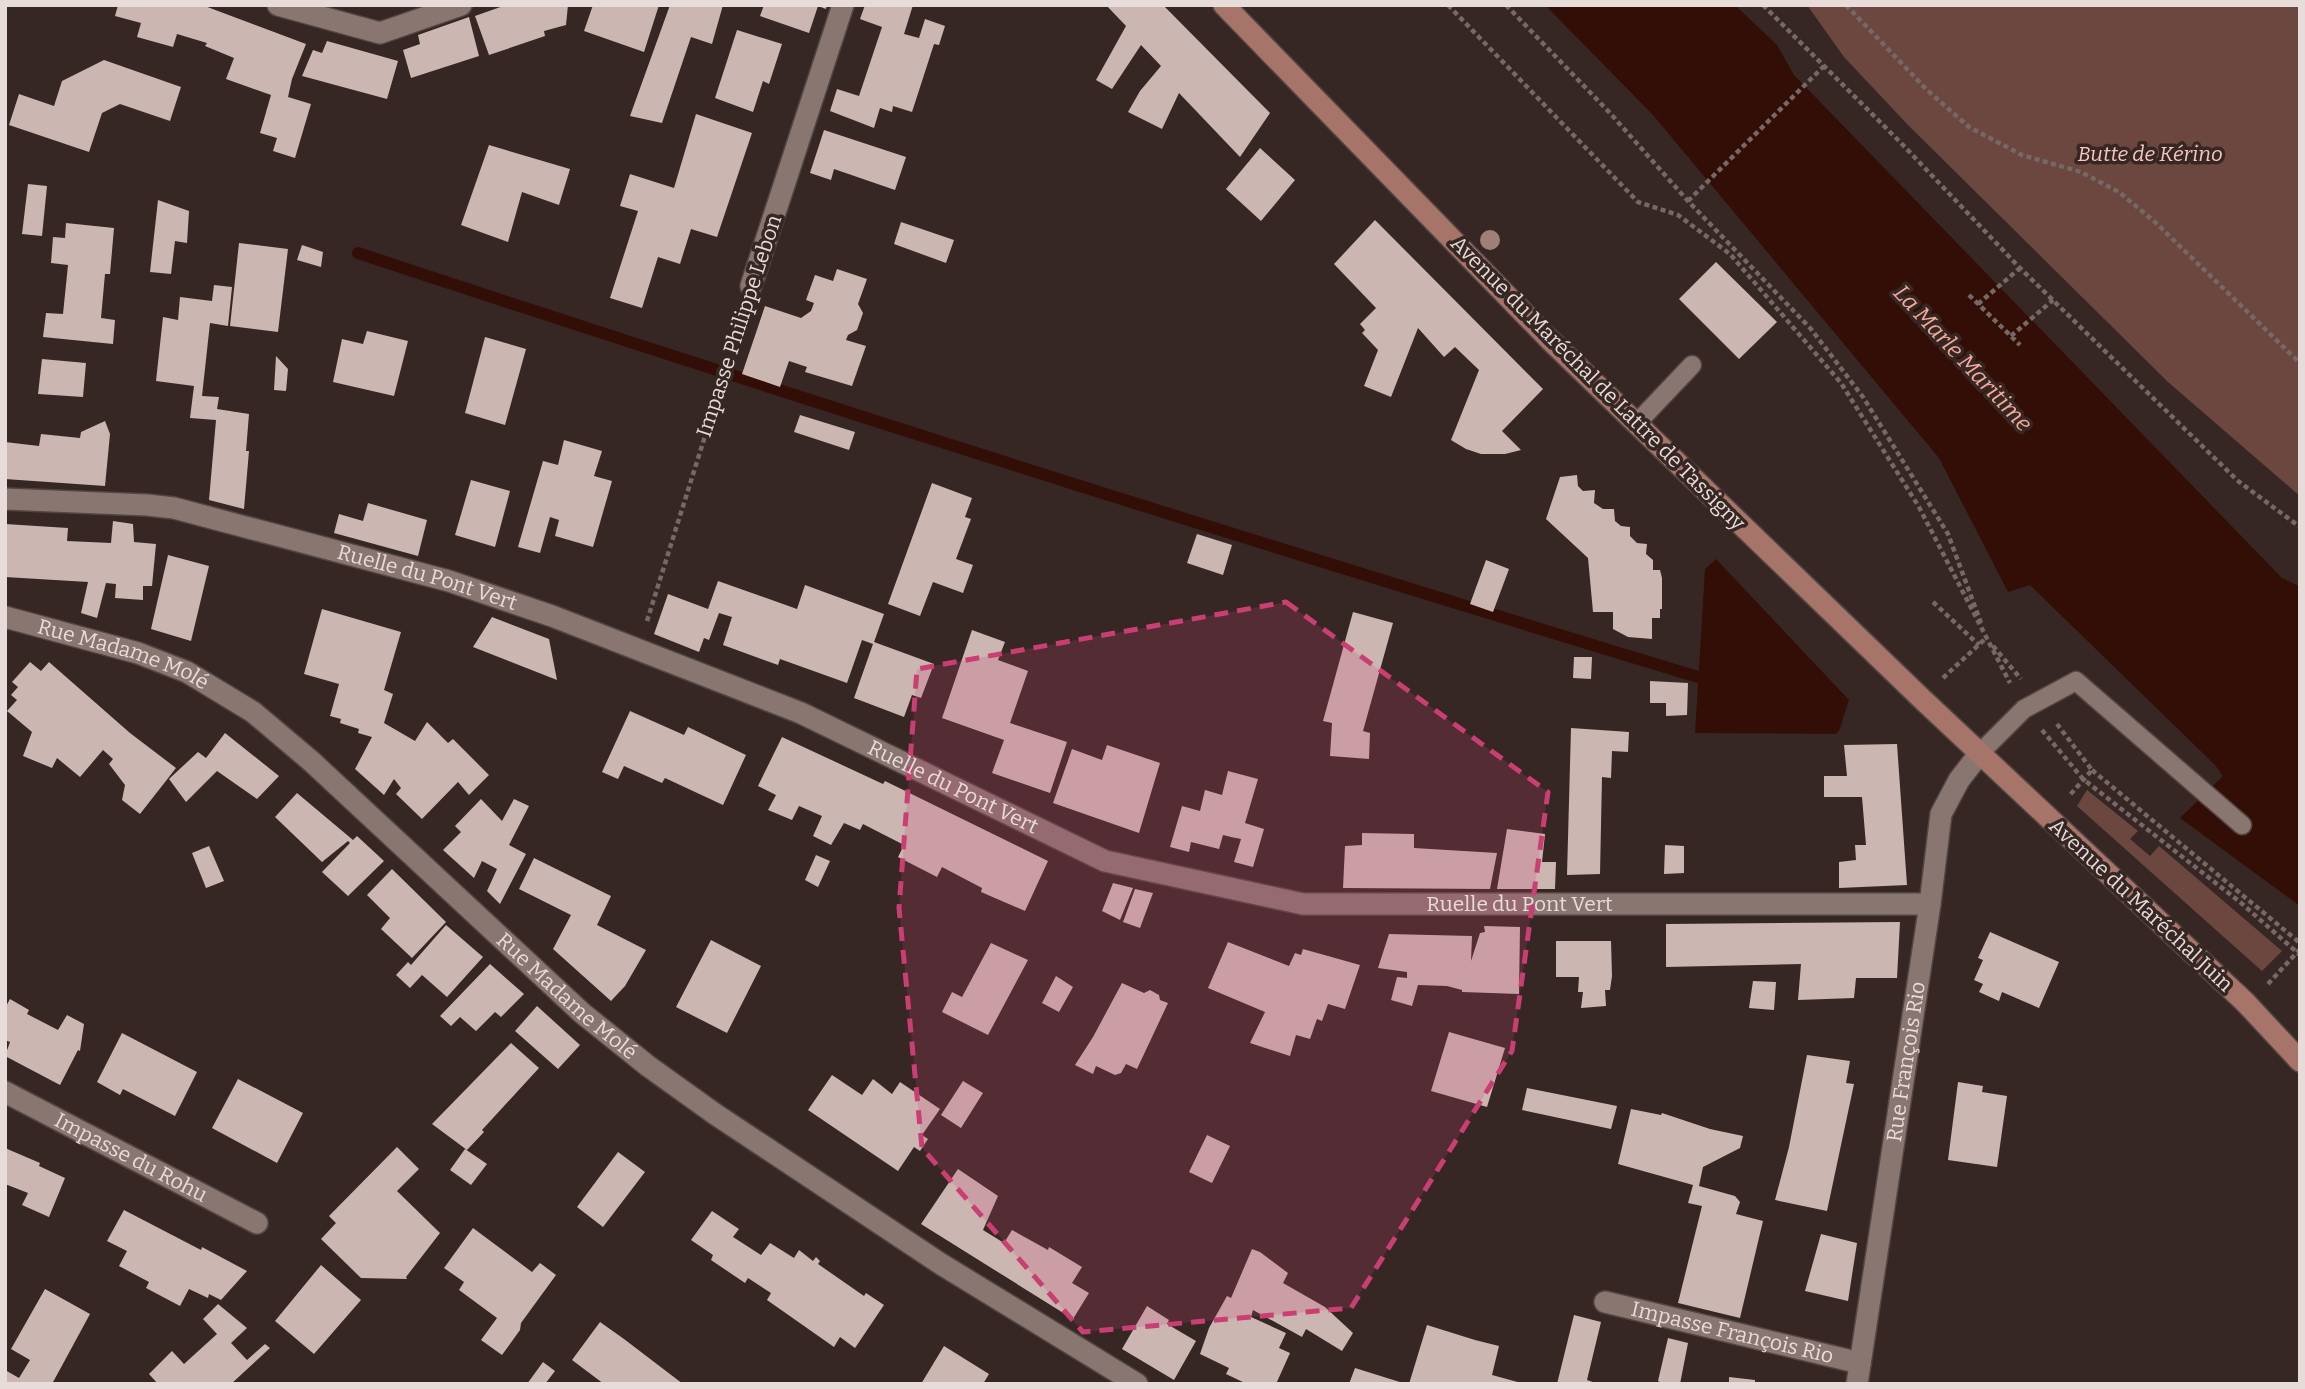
<svg xmlns="http://www.w3.org/2000/svg" width="2305" height="1389" viewBox="0 0 2305 1389" font-family="Bitter,serif">
<style>
.green{fill:#6c473f}
.water{fill:#330e07}
.lines{fill:none;stroke-linecap:round;stroke-linejoin:round}
.stream{stroke:#330e07;stroke-width:12}
.building{fill:#cbb6b1}
.lane-casing{stroke:#524542;stroke-width:21}
.street-casing{stroke:#524542;stroke-width:24}
.secondary-casing{stroke:#524542;stroke-width:24}
.path{stroke:#766866;stroke-width:4.5;stroke-dasharray:5 3.5;stroke-linecap:butt}
.lane{stroke:#897671;stroke-width:18}
.street{stroke:#897671;stroke-width:21}
.secondary{stroke:#a77469;stroke-width:21}
.tree{fill:#a07f78}
.marked{fill:#c93f74;fill-opacity:0.2;stroke:#c93f74;stroke-width:5;stroke-dasharray:14 9;stroke-linejoin:round}
.labels{text-anchor:middle;stroke-width:7;stroke-linejoin:round;paint-order:stroke}
.park-label{font-size:21px;font-style:italic;fill:#f5c7bd;stroke:#372724}
.street-label{font-size:21px;fill:#e7dcda;stroke:#372724}
.water-label{font-size:23px;font-style:italic;fill:#f4aa99;stroke:#372724}
</style>
<rect width="100%" height="100%" fill="#372724"/>
<path class="green" d="M1807 5H2300V496L2168 382 1909 126 1844 57Z
M2087 790 2138 831 2130 839 2150 856 2159 846 2282 951 2262 971 2077 806Z"/>
<path class="water" d="M1545 5H1735L1777 45 1794 75 2282 578 2299 586 2300 585V906L2180 818 2223 776 2215 765 2030 585 2008 592 1939 458 1653 115Z
M1716 559 1849 700 1839 731 1836 734 1695 733 1705 569Z"/>
<g class="lines">
<path class="stream" d="M358 253C803 400 1250 541 1698 677"/>
</g>
<path class="building" d="M118 5H202L306 44 292 79 288 97 311 104 295 158 273 151 277 138 260 133 271 95 226 79 234 58 205 46 207 43 177 34 173 47 137 37 141 23 115 16Z
M506 5H568L566 25 544 31 545 36 489 55 475 16Z
M593 5H659L644 52 584 31Z
M670 5H723L712 44 691 37 662 123 630 116Z
M764 5H827L826 9 818 6 809 33 760 16Z
M865 5H913L904 34 919 38 925 19 945 26 939 45 934 44 912 112 893 106 892 112 880 108 874 128 830 111 837 89 859 96 882 27 860 19Z
M1106 5H1163L1270 113 1240 157 1179 93 1162 129 1128 112 1140 91 1161 66 1141 45 1112 89 1096 80 1126 26Z
M469 17 479 56 411 78 403 50 420 44 418 35Z
M737 30 782 44 769 84 763 81 753 112 715 98Z
M327 41 398 61 387 99 302 76 313 50 322 53Z
M104 60 181 87 170 121 120 104 102 113 89 152 9 125 19 94 54 106 62 81Z
M696 114 752 133 717 237 691 229 680 264 658 257 642 308 610 298 638 211 620 206 630 174 674 188Z
M824 130 906 157 895 190 834 169 831 180 810 173Z
M489 145 570 169 559 205 522 192 508 242 461 225Z
M1260 148 1295 180 1261 221 1226 189Z
M28 184 47 186 42 236 22 234Z
M158 200 189 211 187 243 175 241 171 274 150 272Z
M1375 220 1543 389 1502 431 1521 450 1505 454H1481L1466 449 1451 440 1479 370 1455 347 1444 357 1418 328 1391 397 1364 386 1378 350 1362 333 1365 330 1360 324 1376 308 1334 264Z
M901 222 954 240 946 263 894 244Z
M66 223 114 228 110 274H105L101 318 115 320 113 344 43 337 46 313 63 314 68 265 51 263 53 237 65 238Z
M239 243 288 249 278 332 230 326Z
M302 245 323 252 321 267 297 260Z
M1716 262 1777 322 1739 359 1679 299Z
M837 269 867 279 858 304 863 313 857 330 848 335 846 340 866 346 852 386 805 372 807 367 789 361 780 387 742 374 765 306 801 318 811 311 814 303 806 300 815 275 833 281Z
M214 285 232 287 228 326 210 323 202 396 219 397 217 409 249 414 246 451H249L244 509 209 500 216 420 190 418 194 386 156 381 163 317 178 320 180 297 212 301Z
M367 331 408 341 394 396 333 382 342 339 363 344Z
M485 337 526 349 505 425 465 413Z
M276 356 288 369 286 391 274 390Z
M42 359 86 363 83 397 38 394Z
M800 415 855 432 849 450 794 432Z
M105 421 110 434 105 486 5 479V442L39 446 41 434 80 438 81 432Z
M564 440 602 451 594 476 612 481 593 547 555 536 559 520 550 517 540 553 518 547 543 461 558 465Z
M1577 475 1578 486 1583 491 1595 490 1594 503 1603 509H1614L1615 521 1621 526 1630 527V536L1637 543 1647 544 1646 554 1653 560V570H1660L1662 578V609H1660V618H1652V639L1628 637 1613 629V612H1593L1588 558 1546 519 1560 477Z
M471 480 510 491 495 547 455 535Z
M932 483 972 498 965 517 971 519 956 559 973 565 963 593 933 582 920 616 888 604Z
M368 503 427 520 418 556 334 533 339 514 363 521Z
M113 521 133 524 134 542 156 544 152 586H143V600L115 598 116 584 106 583 97 618 81 613 88 582 5 577V524L68 528 67 541 111 543Z
M1197 534 1232 545 1223 575 1187 563Z
M168 555 209 566 191 641 151 629Z
M1486 560 1509 569 1493 612 1470 604Z
M718 581 797 609 805 585 884 614 874 642 934 664 921 698 912 695 904 717 854 698 873 644 862 640 847 683 780 659 778 665 723 645 732 617 719 613 709 640 704 638 699 652 654 634 668 594 708 609Z
M322 609 401 632 384 690 393 694 384 723 415 741 427 722 448 743 453 739 489 775 469 795 458 782 422 819 396 794 401 788 394 779 384 795 355 769 372 737 358 733 359 729 340 723 341 719 330 716 339 684 304 674Z
M1353 612 1393 623 1363 731 1370 733 1369 759 1330 756 1332 723 1323 721Z
M492 617 549 639 557 680 473 647Z
M972 630 1005 642 998 660 1028 671 1010 723 1067 742 1050 793 992 773 1004 740 942 718Z
M1574 657H1592L1591 679 1573 678Z
M30 662 41 671 49 662 130 733 176 768 140 814 122 800 125 785 109 764 113 759 103 750 80 777 57 758 52 768 23 756 32 732 7 711 17 700 11 695 18 687 12 682Z
M1650 681 1688 683 1687 715 1666 716V703H1650Z
M630 711 684 735 688 727 746 755 723 805 665 778 662 783 624 766 618 779 602 772Z
M1571 728 1629 732 1628 752 1612 751 1611 778 1602 777 1600 874 1567 875Z
M225 733 279 776 257 799 217 771 186 802 169 779 198 752 206 758Z
M782 737 883 784 885 781 1048 861 1025 911 981 892 982 888 942 867 937 877 898 857 904 845 863 824 860 830 844 823 831 845 813 836 822 816 799 806 792 820 768 810 776 795 758 786Z
M1897 744 1907 885 1839 888V862L1856 860 1855 845H1866L1862 797H1824V776H1847L1844 745Z
M1107 745 1160 763 1139 833 1053 803 1072 749 1102 760Z
M1228 771 1258 779 1245 823 1264 829 1253 867 1234 862 1241 839 1231 837 1223 835 1219 849 1191 842 1189 852 1170 847 1182 806 1200 811 1205 790 1222 795Z
M297 793 353 840 357 836 384 861 348 896 322 872 350 843 348 841 322 862 275 817Z
M481 799 502 821 514 799 529 806 509 845 526 854 500 904 487 891 497 869 482 861 474 878 443 850 461 832 455 826Z
M1507 829 1545 834 1542 862H1556L1555 889H1497Z
M1362 833 1414 834V848L1497 853 1490 889 1343 888 1345 846 1362 845Z
M1665 845 1684 846V873L1664 874Z
M209 846 224 881 206 888 192 853Z
M816 855 830 861 818 887 805 880Z
M534 858 611 896 597 925 646 950 625 986 611 1001 553 949 571 915 519 889Z
M392 869 446 922 412 958 381 929 390 918 367 895Z
M1113 883 1133 888 1120 920 1102 911Z
M1135 889 1153 893 1140 928 1123 922Z
M1900 922 1897 978H1856L1854 998 1798 1000 1801 964 1666 967V924Z
M446 925 483 957 447 997 422 975 410 988 396 975 408 962 411 965Z
M1484 926 1520 927 1519 994 1462 992V990L1447 986 1418 985 1412 1006 1391 1000 1397 977 1407 978V972L1378 968 1389 934 1472 936 1471 961 1480 933 1485 932Z
M1990 932 2059 962 2039 1008 2002 992 1999 1001 1979 992 1983 984 1974 980 1983 960 1978 958Z
M711 940 761 966 727 1033 676 1007Z
M1556 941H1611L1612 976 1610 990H1605L1606 1006 1581 1008 1583 992H1578L1579 977H1556Z
M1228 942 1289 966 1295 953 1301 955 1303 949 1360 965 1345 1009 1328 1004 1322 1021 1317 1019 1310 1039 1296 1035 1290 1056 1250 1043 1265 1012 1208 988Z
M991 943 1028 960 988 1035 942 1012 952 992 962 997Z
M490 964 524 994 501 1017 495 1012 476 1031 460 1017 451 1026 440 1016Z
M1056 976 1073 987 1059 1012 1042 1003Z
M1753 981 1776 982 1774 1010 1749 1008Z
M1122 983 1144 993 1150 990 1159 995 1160 1000 1168 1003 1137 1069 1126 1064 1121 1073 1115 1075 1096 1066 1093 1074 1075 1065 1093 1037Z
M10 999 29 1010 27 1014 58 1030 67 1015 84 1024 80 1051 78 1050 60 1085 5 1056 10 1042 5 1040V1008Z
M537 1006 580 1045 558 1069 515 1031Z
M1449 1032 1505 1048 1487 1107 1431 1091Z
M122 1033 197 1072 175 1116 123 1089 120 1095 97 1082Z
M511 1043 539 1068 482 1130 484 1132 467 1150 432 1124Z
M1807 1055 1850 1061 1846 1083 1854 1084 1827 1211 1775 1200 1789 1147Z
M832 1075 862 1095 873 1079 892 1094 900 1082 940 1109 922 1135 928 1139 920 1151 914 1147 898 1171 808 1110Z
M238 1079 303 1113 277 1163 212 1128Z
M963 1081 983 1093 961 1128 941 1115Z
M1958 1082 1983 1086 1982 1092 2007 1096 1997 1167 1948 1160Z
M1527 1088 1617 1106 1611 1129 1522 1110Z
M1631 1109 1661 1115 1662 1113 1710 1129 1743 1136 1740 1148 1703 1167 1699 1186 1735 1196 1740 1202 1736 1214 1763 1221 1740 1318 1678 1303 1702 1206 1688 1203 1693 1185 1618 1164Z
M1207 1135 1230 1146 1212 1183 1189 1172Z
M397 1147 419 1169 397 1191 440 1233 406 1277 407 1279 361 1278 321 1239 336 1223 329 1216Z
M5 1148 40 1163 39 1166 65 1178 49 1217 22 1205 28 1193 5 1184Z
M465 1149 487 1164 471 1185 450 1170Z
M618 1152 645 1172 603 1227 577 1207Z
M958 1169 998 1196 983 1230 1004 1243 1012 1230 1048 1250 1049 1247 1082 1267 1072 1283 1089 1293 1073 1319 921 1224Z
M124 1210 201 1250 202 1247 247 1271 221 1300 209 1294 208 1298 189 1289 180 1306 146 1288 149 1282 119 1266 127 1251 107 1241Z
M712 1211 739 1229 733 1237 761 1255 770 1243 794 1258 799 1250 813 1261 816 1257 820 1261 818 1264 864 1296 866 1293 884 1305 855 1348 840 1337 834 1347 767 1300 771 1293 748 1278 745 1283 711 1260 713 1255 691 1240Z
M473 1228 532 1272 540 1263 556 1275 521 1323 520 1330 502 1355 481 1340 497 1318 459 1290 464 1282 444 1268Z
M1821 1234 1857 1243 1848 1301 1805 1291Z
M1252 1249 1260 1252 1288 1273 1283 1283 1325 1307 1353 1333 1342 1351 1306 1329 1302 1337 1253 1310 1251 1317 1286 1333 1279 1348 1290 1353 1276 1384H1247L1226 1374 1229 1368 1200 1354 1209 1328 1227 1296 1231 1298Z
M321 1265 361 1300 314 1354 275 1321Z
M45 1289 90 1314 52 1384H5V1370L19 1378 30 1360 11 1349Z
M218 1304 247 1328 231 1343 247 1360 265 1344 270 1348 231 1384H158L149 1374 172 1351 184 1364 217 1334 203 1319Z
M1147 1306 1169 1320 1167 1324 1196 1341 1174 1380 1122 1349Z
M1574 1315 1601 1322 1587 1380 1598 1384H1557Z
M600 1322 624 1339 683 1384H604L572 1360Z
M1427 1325 1475 1340 1499 1346 1492 1375 1525 1384H1409Z
M1668 1338 1688 1343 1680 1384H1663L1658 1381Z
M944 1346 989 1374 983 1384H921Z
M543 1362 555 1371 545 1384H527Z
M1355 1368 1403 1383V1384H1349Z
M1729 1377 1755 1380V1384H1729Z"/>
<g class="lines">
<g class="lane-casing">
<path id="lane" d="M1637 423 1692 365
M1980 753 2024 709 2076 681 2242 825"/>
</g>
<g class="street-casing">
<g id="street">
<path d="M278 5 380 33 461 5"/>
<path d="M751 286 843 5"/>
<path id="s1" d="M5 499 147 505 174 508 449 581 552 616 801 713 1105 861 1303 904H1930"/>
<path id="s2" d="M5 617 138 653 187 672 253 712 311 761 582 1013 648 1066 715 1114 941 1264 1137 1384"/>
<path id="s3" d="M5 1092 257 1223"/>
<path id="s4" d="M1605 1302 1860 1363"/>
<path id="s5" d="M1857 1384 1930 904 1941 814 1959 780 1980 753"/>
</g>
</g>
<g class="secondary-casing">
<path id="secondary" d="M1224 5 1550 340 1921 698 2245 1002 2300 1061"/>
</g>
<path class="path" d="M1448 5 1638 202 1678 215 1730 254 1841 383 1919 507 2010 683
M1506 5 1610 113 1688 201 1811 329 1863 397 1948 534 1981 623
M1763 5 1901 143 2020 268 2238 481 2300 527
M1846 5 1927 90 1969 127 2022 155 2081 172 2119 192 2155 222 2300 363
M1688 201 1824 66
M1969 295 2020 345
M1978 304 2020 268
M2011 336 2053 300
M1933 602 1979 645
M647 621 743 315
M1993 646 2021 679
M1943 678 1986 638
M2057 724 2092 770 2069 796
M2042 730 2083 779 2240 902 2300 955
M2092 770 2300 943
M2268 984 2300 949"/>
<use href="#lane" class="lane"/>
<use href="#street" class="street"/>
<use href="#secondary" class="secondary"/>
</g>
<circle class="tree" cx="1490" cy="240" r="10"/>
<path class="marked" d="M1286 602 1548 792 1512 1051 1351 1308 1083 1332 922 1148 899 908 917 669Z"/>
<g class="labels">
<g class="park-label">
<text x="2150" y="161">Butte de Kérino</text>
</g>
<g class="street-label">
<text transform="translate(739 326) rotate(-72)" y="7">Impasse Philippe Lebon</text>
<text transform="translate(1598 383) rotate(45)" y="7">Avenue du Maréchal de Lattre de Tassigny</text>
<text dy="7" stroke="none"><textPath href="#s1" startOffset="432">Ruelle du Pont Vert</textPath></text>
<text dy="7" stroke="none"><textPath href="#s2" startOffset="124">Rue Madame Molé</textPath></text>
<text dy="7" stroke="none"><textPath href="#s1" startOffset="999">Ruelle du Pont Vert</textPath></text>
<text dy="7" stroke="none"><textPath href="#s1" startOffset="1587">Ruelle du Pont Vert</textPath></text>
<text transform="translate(2141 905) rotate(43)" y="7">Avenue du Maréchal Juin</text>
<text dy="7" stroke="none"><textPath href="#s2" startOffset="691">Rue Madame Molé</textPath></text>
<text dy="7" stroke="none"><textPath href="#s5" startOffset="326">Rue François Rio</textPath></text>
<text dy="7" stroke="none"><textPath href="#s3" startOffset="142">Impasse du Rohu</textPath></text>
<text dy="7" stroke="none"><textPath href="#s4" startOffset="131">Impasse François Rio</textPath></text>
</g>
<g class="water-label">
<text transform="translate(1963 358) rotate(47)" y="8">La Marle Maritime</text>
</g>
</g>
<rect width="2305" height="1389" fill="none" stroke="#e7dcda" stroke-width="14"/>
</svg>
